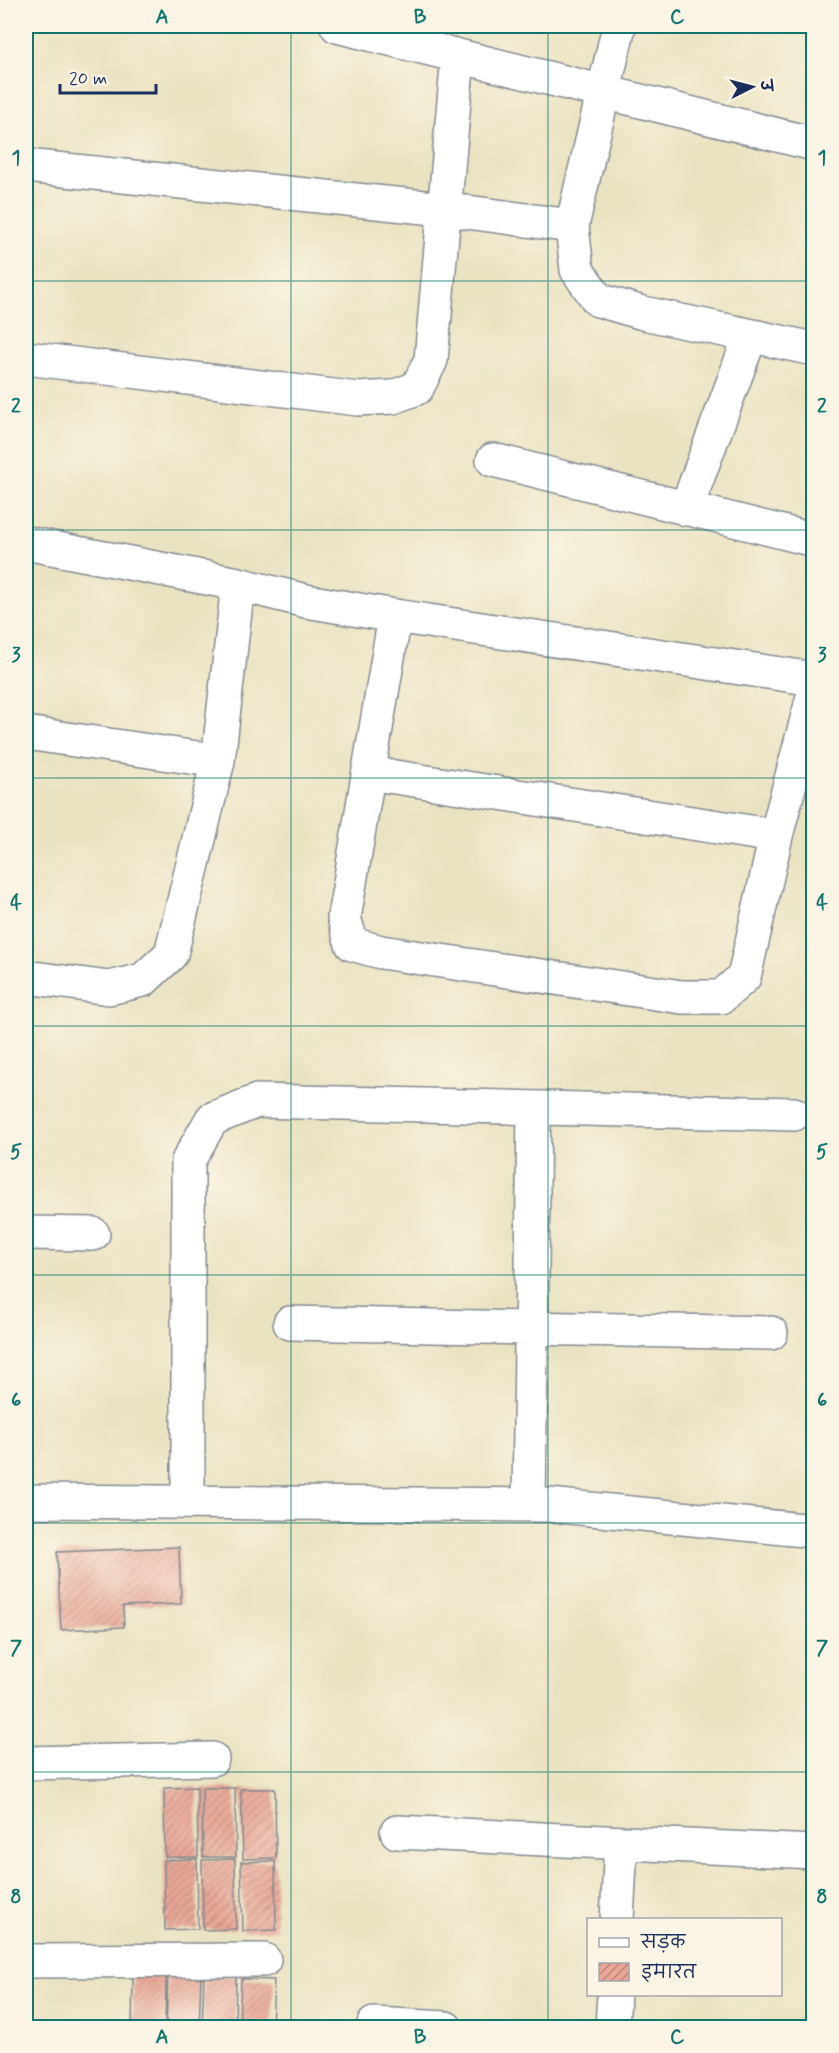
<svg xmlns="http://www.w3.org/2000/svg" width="839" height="2053" viewBox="0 0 839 2053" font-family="Mynerve,'Playpen Sans Deva',sans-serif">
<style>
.building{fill:url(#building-hatch)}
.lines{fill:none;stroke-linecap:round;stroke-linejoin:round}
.street-casing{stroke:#828990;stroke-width:36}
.street{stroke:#fff;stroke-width:33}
.grid{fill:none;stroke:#0f766e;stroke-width:1.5;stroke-opacity:0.55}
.neatline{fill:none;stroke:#0f766e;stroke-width:2}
.grid-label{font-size:20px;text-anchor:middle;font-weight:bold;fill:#0f766e}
</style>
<defs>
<pattern id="building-hatch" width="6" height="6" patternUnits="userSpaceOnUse" patternTransform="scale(1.5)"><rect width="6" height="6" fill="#e9a796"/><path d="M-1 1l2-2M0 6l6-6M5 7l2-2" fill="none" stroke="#bc887e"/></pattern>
</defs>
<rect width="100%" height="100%" fill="#fcf5e5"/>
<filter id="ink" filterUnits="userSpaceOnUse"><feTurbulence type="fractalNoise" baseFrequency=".0167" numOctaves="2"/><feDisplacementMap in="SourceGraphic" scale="12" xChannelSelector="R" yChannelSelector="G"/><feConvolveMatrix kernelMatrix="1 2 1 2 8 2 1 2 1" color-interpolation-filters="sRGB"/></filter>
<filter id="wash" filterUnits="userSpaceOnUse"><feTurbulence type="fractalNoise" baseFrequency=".008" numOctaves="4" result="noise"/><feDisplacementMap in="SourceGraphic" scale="24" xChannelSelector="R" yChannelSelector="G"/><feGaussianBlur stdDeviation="1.35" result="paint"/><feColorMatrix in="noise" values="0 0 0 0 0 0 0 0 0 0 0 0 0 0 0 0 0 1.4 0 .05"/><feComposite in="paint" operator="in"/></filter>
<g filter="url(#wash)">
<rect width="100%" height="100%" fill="#eae3c2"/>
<g id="blocks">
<path class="building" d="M179 1547 181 1604 123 1606 124 1627 61 1630 57 1552Z
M197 1787 198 1857H165L164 1788Z
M202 1788H235L236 1857H203Z
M241 1789H275L276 1858 243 1859Z
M197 1859 198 1929 165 1930 164 1860Z
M235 1859 236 1929 203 1930 202 1860Z
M275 1861 276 1930 243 1931 241 1862Z
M168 1975 201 1976 199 2028H166Z
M204 1975 236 1977 235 2028H202Z
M133 1976 166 1977 165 2028H132Z
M241 1979 274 1980 272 2028H239Z"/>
</g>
</g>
<g filter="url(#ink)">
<use href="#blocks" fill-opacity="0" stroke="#828990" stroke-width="1.5"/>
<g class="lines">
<g class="street-casing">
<path id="street" d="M337 26 814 144
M619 26 572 226 577 270 598 300 643 313 814 349
M26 166 444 209 572 226
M26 358 358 399 393 397 417 388 431 360 458 56
M493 460 814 540
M686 509 750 337
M26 543 238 584 306 601 395 616 814 679
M395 616 344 918 352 944 381 952 682 997H721L744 977 776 836 814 693
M26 733 218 761
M369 773 776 836
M26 977 109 988 143 980 171 954 218 761 238 584
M26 1233 93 1234
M290 1323 771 1333
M26 1501 549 1505 814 1531
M188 1502V1161L212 1119 257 1101 794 1114
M529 1505 534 1108
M26 1763 212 1759
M397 1832 814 1852
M617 1920 621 1843
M26 1961 264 1960
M374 2024 446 2028
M612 2028 614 1994"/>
</g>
<use href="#street" class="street"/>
</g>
</g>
<path class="grid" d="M291 26V2028M548 26V2028M26 281H814M26 530H814M26 778H814M26 1026H814M26 1275H814M26 1523H814M26 1772H814"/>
<rect width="839" height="2053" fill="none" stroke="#fcf5e5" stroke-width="66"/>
<rect x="587" y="1918" width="195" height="78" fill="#fcf5e5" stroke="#a2a6af" stroke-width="1.5"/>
<rect x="599" y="1938" width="30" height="9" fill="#ffffff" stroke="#a2a6af" stroke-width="1.5"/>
<text x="641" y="1948" font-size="18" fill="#1b2f5e">सड़क</text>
<rect x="599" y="1963" width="30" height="18" fill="url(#building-hatch)" stroke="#a2a6af" stroke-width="1.5"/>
<text x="641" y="1978" font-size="18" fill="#1b2f5e">इमारत</text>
<g transform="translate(752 87) rotate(84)" stroke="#fcf5e5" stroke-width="4.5" paint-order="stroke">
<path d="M0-4.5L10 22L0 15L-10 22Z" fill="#1b2f5e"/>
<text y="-9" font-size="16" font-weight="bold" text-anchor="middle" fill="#1b2f5e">उ</text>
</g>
<path d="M60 84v9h96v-9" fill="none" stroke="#1b2f5e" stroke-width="3"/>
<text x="69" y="84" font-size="18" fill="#1b2f5e" stroke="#fcf5e5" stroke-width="4.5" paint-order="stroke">20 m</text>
<rect x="33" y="33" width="773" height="1987" class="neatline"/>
<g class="grid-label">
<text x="162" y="23">A</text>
<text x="420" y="23">B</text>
<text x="677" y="23">C</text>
<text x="16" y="164">1</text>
<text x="822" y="164">1</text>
<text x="16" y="412">2</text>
<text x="822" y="412">2</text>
<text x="16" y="661">3</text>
<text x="822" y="661">3</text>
<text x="16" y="909">4</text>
<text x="822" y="909">4</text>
<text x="16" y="1158">5</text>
<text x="822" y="1158">5</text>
<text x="16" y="1406">6</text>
<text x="822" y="1406">6</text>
<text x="16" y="1654">7</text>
<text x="822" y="1654">7</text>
<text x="16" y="1903">8</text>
<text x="822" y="1903">8</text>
<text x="162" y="2043">A</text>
<text x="420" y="2043">B</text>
<text x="677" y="2043">C</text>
</g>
</svg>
